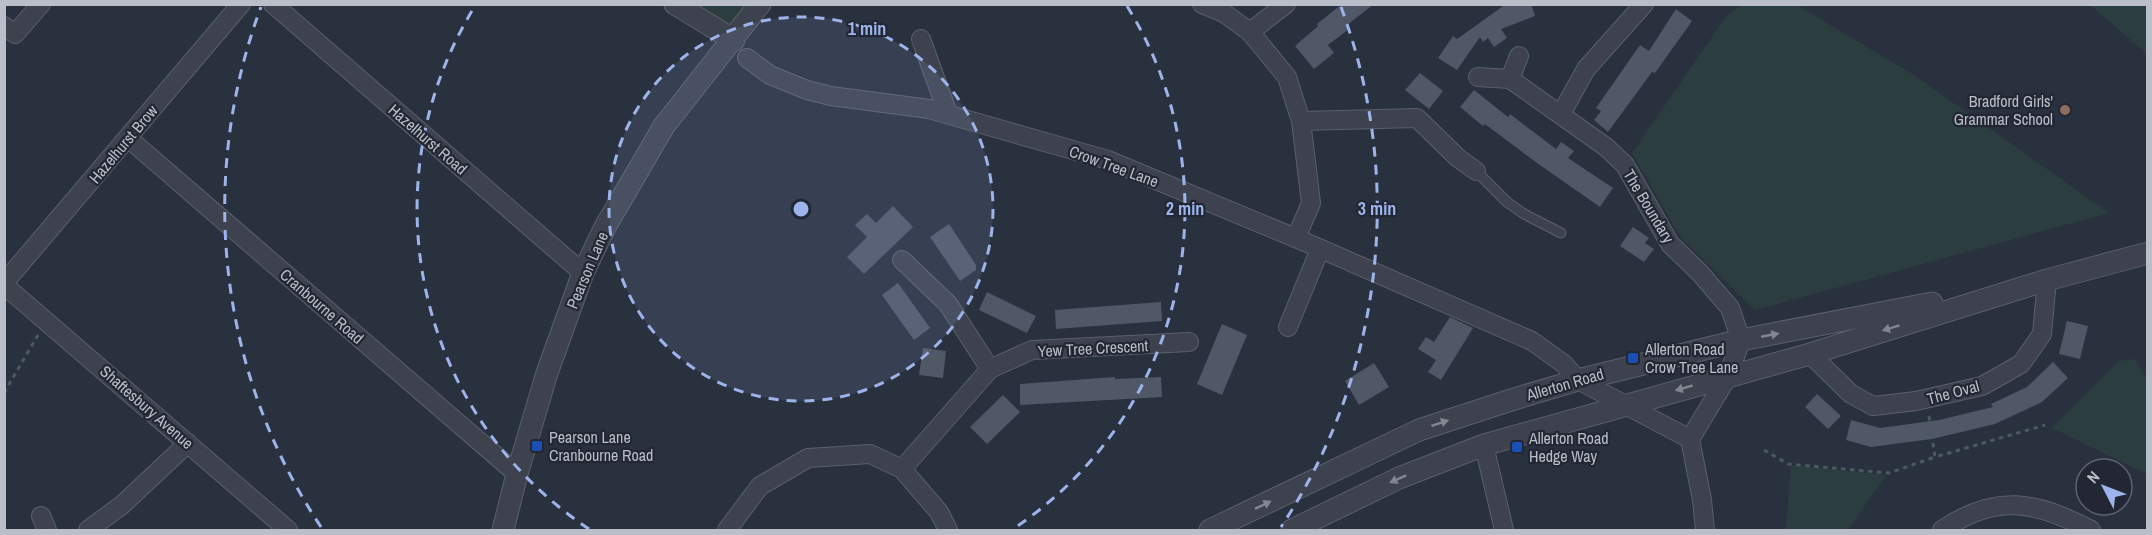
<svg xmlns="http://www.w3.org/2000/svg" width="2152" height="535" viewBox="0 0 2152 535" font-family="'Archivo Narrow',sans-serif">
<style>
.green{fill:#2c3d40}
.building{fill:#505766}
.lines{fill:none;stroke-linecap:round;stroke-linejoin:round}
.service-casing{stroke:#5b606b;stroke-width:11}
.minor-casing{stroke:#5b606b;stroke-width:20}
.tertiary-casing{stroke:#5b606b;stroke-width:23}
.path{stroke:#4b5a5e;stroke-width:3;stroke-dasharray:4.5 4.5;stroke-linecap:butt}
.service{stroke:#3d424e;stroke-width:9}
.minor{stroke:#3d424e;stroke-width:18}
.tertiary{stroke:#3d424e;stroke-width:21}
.oneway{fill:#818691}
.ring{fill:none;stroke:#9cb4eb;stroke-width:3;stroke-dasharray:10 8}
.education-dot{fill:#8d6e63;stroke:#222733;stroke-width:2}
.transit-dot{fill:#1a4fb4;stroke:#222733;stroke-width:2}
.labels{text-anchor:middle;stroke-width:4.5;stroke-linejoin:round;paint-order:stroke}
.poi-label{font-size:16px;fill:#b9bec8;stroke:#222733;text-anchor:start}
.street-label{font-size:16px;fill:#b9bec8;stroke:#222733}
.centre{fill:#9cb4eb;stroke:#222733;stroke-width:3}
.ring-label{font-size:18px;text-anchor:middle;font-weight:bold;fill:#9cb4eb;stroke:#222733;stroke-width:4.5;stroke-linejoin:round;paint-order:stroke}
</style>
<rect width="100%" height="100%" fill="#29303e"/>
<path class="green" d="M689 5H750L732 30Z
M1741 5H1797L1914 75 2109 213 1755 310 1681 238 1632 153 1727 15Z
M2090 5H2147V54Z
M2135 359 2147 380V474L2052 428 2119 361Z
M1791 465 1886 475 1848 530H1786Z"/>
<path class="building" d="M1342 4H1374L1347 25 1349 29 1328 45 1334 53 1314 69 1295 46 1318 26 1317 24Z
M1506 4H1531L1535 16 1501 29 1507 38 1494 47 1488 38 1483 42 1480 37 1457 70 1438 58 1453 36 1457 39Z
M1676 9 1692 21 1655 73 1652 72 1608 132 1594 120 1601 111 1596 108 1640 45 1649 51Z
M1420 73 1443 91 1429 109 1405 90Z
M1474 90 1508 117 1510 114 1556 149 1561 142 1574 151 1568 158 1613 188 1600 207 1537 163 1485 124 1483 126 1460 107Z
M893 206 913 227 864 274 847 257 867 237 855 225 867 214 876 223Z
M949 224 976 265V270L960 281 930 237Z
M1633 227 1649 238 1645 243 1654 249 1644 262 1620 246Z
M898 283 930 328 914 340 882 295Z
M987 292 1036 316 1027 333 979 310Z
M1161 302 1162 321 1056 329 1055 310Z
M1450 317 1473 328 1441 380 1428 372 1436 360 1418 349 1426 337 1434 342Z
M2067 321 2088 326 2080 359 2059 354Z
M1222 324 1247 335 1222 395 1197 384Z
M923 348 946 351 943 378 919 375Z
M2053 362 2068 378 2042 402 1995 424 1932 439 1871 447 1846 440 1851 420 1880 428 1939 420 1993 407 1991 404 2027 387Z
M1374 363 1389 387 1359 405 1345 381Z
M1115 377V379L1161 377 1162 397 1020 405V384Z
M1817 394 1841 416 1828 429 1805 407Z
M1003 395 1020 412 987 444 970 427Z"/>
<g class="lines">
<g class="service-casing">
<path id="service" d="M1476 171 1507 202 1524 214 1561 233"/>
</g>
<g class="minor-casing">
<path id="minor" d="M273 4 583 273
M1202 4 1224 13 1250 32 1287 77 1301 121 1311 203 1296 238
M4 26 15 34 41 4
M1250 32 1286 4
M921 39 948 114
M747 58 770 75 807 90 831 96 929 109 1108 160 1305 242 1532 341 1564 364 1578 380 1690 439
M1478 77 1510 79 1606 147 1625 165 1670 244 1700 273 1730 308 1741 340 1728 376 1690 439 1702 500 1705 530
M1510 79 1519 56
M1561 114 1586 69 1644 4
M1301 121 1417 118 1458 158 1476 171
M128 138 517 474
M902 260 948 304 990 369
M4 283 241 4
M4 285 288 530
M1288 327 1320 249
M1810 354 1851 394 1873 406 1916 401 1982 386 2021 364 2042 334 2047 280
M1484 445 1504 530
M902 469 990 369 1032 350 1189 342
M41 516 47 530
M88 530 122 505 188 443
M727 530 760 486 808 458 870 454 902 469 939 512 948 530
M1942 530C1996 493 2035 501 2091 530"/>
</g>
<g class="tertiary-casing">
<path id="tertiary" d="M675 4 734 40
M503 530 517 474 547 373 583 273 605 227 664 126 760 4
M1210 530 1419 430 1511 400 1578 380 1741 340 1932 303
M1292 530 1399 478 1484 445 1810 354 2047 280 2148 253"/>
</g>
<path class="path" d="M4 393 38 335
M1929 416 1935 457 2045 425
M1764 450 1788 464 1889 473 1935 457"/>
<use href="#service" class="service"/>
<use href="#minor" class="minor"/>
<use href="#tertiary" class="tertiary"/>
</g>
<defs><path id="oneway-solid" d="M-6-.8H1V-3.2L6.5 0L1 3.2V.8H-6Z" transform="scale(1.5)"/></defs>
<g class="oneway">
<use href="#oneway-solid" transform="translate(1891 328) rotate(163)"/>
<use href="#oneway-solid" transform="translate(1770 335) rotate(-11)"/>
<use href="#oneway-solid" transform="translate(1684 388) rotate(164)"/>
<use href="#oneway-solid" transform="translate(1440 423) rotate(-18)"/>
<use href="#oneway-solid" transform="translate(1398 479) rotate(156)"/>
<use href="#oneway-solid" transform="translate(1263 505) rotate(-26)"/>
</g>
<circle cx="801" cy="209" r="192" fill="#9cb4eb" fill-opacity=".12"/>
<g class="ring">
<circle cx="801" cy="209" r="192"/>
<path d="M589 529A384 384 0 0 1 475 6M1127 6A384 384 0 0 1 1013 529"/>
<path d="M321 527A576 576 0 0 1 261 7M1341 7A576 576 0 0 1 1281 527"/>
</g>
<circle class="education-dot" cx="2065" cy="110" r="6"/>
<g class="transit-dot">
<rect x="1627" y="352" width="12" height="12" rx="3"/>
<rect x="531" y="440" width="12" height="12" rx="3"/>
<rect x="1511" y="441" width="12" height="12" rx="3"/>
</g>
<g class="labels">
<g class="poi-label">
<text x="2053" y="107" text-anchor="end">Bradford Girls'<tspan x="2053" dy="18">Grammar School</tspan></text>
<text x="1645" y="355">Allerton Road<tspan x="1645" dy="18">Crow Tree Lane</tspan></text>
<text x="549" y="443">Pearson Lane<tspan x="549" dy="18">Cranbourne Road</tspan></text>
<text x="1529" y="444">Allerton Road<tspan x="1529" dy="18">Hedge Way</tspan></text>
</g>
<g class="street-label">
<text transform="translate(428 139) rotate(41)" y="6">Hazelhurst Road</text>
<text transform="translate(123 144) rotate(-50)" y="6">Hazelhurst Brow</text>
<text transform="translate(1114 166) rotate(20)" y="6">Crow Tree Lane</text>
<text transform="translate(1649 206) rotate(59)" y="6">The Boundary</text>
<text transform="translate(587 270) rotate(-67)" y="6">Pearson Lane</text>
<text transform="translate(322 306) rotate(41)" y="6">Cranbourne Road</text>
<text transform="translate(1093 348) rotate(-3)" y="6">Yew Tree Crescent</text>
<text transform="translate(1565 384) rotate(-16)" y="6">Allerton Road</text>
<text transform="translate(1953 392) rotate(-15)" y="6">The Oval</text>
<text transform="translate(147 407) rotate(41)" y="6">Shaftesbury Avenue</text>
</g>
</g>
<circle cx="801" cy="209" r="9" class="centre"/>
<g class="ring-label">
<text x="867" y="35">1 min</text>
<text x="1185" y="215">2 min</text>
<text x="1377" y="215">3 min</text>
</g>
<rect width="2152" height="535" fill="none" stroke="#b9bec8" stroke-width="12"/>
<g transform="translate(2104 487) rotate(312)"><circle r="28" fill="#222733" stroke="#5e636f" stroke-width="1.5"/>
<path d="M0-4.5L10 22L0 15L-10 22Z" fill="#9cb4eb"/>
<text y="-9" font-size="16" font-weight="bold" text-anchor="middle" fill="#b9bec8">N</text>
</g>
</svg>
